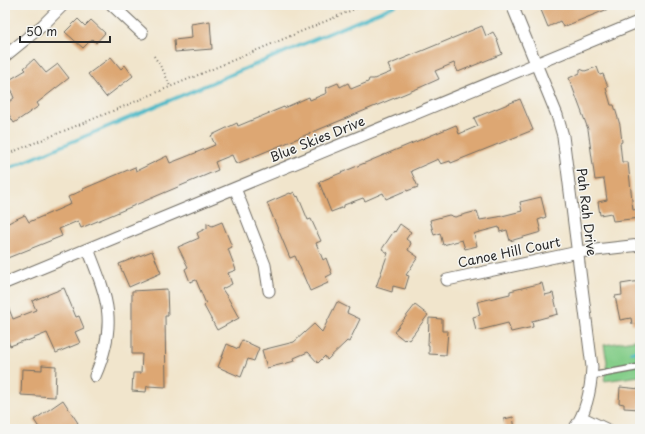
<svg xmlns="http://www.w3.org/2000/svg" width="645" height="434" viewBox="0 0 645 434" font-family="'Playpen Sans',sans-serif">
<style>
.green{fill:#85ce8a;stroke:#587c5a}
.lines{fill:none;stroke-linecap:round;stroke-linejoin:round}
.stream{stroke:#4db9c8;stroke-width:3.5}
.building{fill:#dda773}
.service-casing{stroke:#706c63;stroke-width:8}
.minor-casing{stroke:#706c63;stroke-width:13}
.path{stroke:#706c63;stroke-width:2;stroke-dasharray:1 3;stroke-linecap:butt}
.service{stroke:#fff;stroke-width:5.5}
.minor{stroke:#fff;stroke-width:11}
.labels{text-anchor:middle;stroke-width:3;stroke-linejoin:round;paint-order:stroke}
.street-label{font-size:13px;fill:#2b2b2b;stroke:#f6f6f2}
</style>
<rect width="100%" height="100%" fill="#f6f6f2"/>
<filter id="ink" filterUnits="userSpaceOnUse"><feTurbulence type="fractalNoise" baseFrequency=".025" numOctaves="2"/><feDisplacementMap in="SourceGraphic" scale="8" xChannelSelector="R" yChannelSelector="G"/><feConvolveMatrix kernelMatrix="1 2 1 2 8 2 1 2 1" color-interpolation-filters="sRGB"/></filter>
<filter id="wash" filterUnits="userSpaceOnUse"><feTurbulence type="fractalNoise" baseFrequency=".012" numOctaves="4" result="noise"/><feDisplacementMap in="SourceGraphic" scale="16" xChannelSelector="R" yChannelSelector="G"/><feGaussianBlur stdDeviation="0.9" result="paint"/><feColorMatrix in="noise" values="0 0 0 0 0 0 0 0 0 0 0 0 0 0 0 0 0 1.4 0 .05"/><feComposite in="paint" operator="in"/></filter>
<g filter="url(#wash)">
<rect width="100%" height="100%" fill="#f1e5cc"/>
<path class="green" d="M640 339V376L604 381 607 362 604 345Z"/>
<g class="lines">
<path class="stream" d="M5 170 396 5
M631 352 640 351"/>
</g>
<g id="blocks">
<path class="building" d="M552 5H618L563 27 560 21 548 27 541 10Z
M78 19 85 26 91 20 105 33 96 43 92 39 83 48 65 32Z
M210 21 212 49 175 52 174 40 192 38 191 24Z
M482 26 486 36 493 32 497 39 502 54 458 72 454 63 435 71 439 79 421 87 236 164 232 155 215 162 218 170 81 228 78 221 59 229 62 236 5 259V225L12 221 25 215 29 222 55 211 71 204 68 197 83 190V189L135 167 136 171 167 156 170 163 183 158 215 145 211 136 212 135 237 123 238 126 284 107V108L309 97 310 100 327 93 326 88 338 83 340 87 348 83 351 89 368 82 369 79H374L391 72 388 65Z
M111 57 121 69 125 65 133 76 106 97 88 74Z
M34 59 46 73 58 64 69 78 37 103 39 106 14 123 5 108V105L14 98 12 93 13 92 6 82 26 70 24 68Z
M597 67 600 75 603 74 608 87 606 88 611 105H614L620 125 622 142 620 143 622 162H628L633 210 639 209 640 218 613 221 611 213 600 215 598 202 607 200 604 179 595 180 588 129 569 78 580 73V69L585 71Z
M520 99 533 130 451 163 450 161 441 164 438 159 411 171 418 187 407 191V190L386 199 383 193 365 201 363 198 344 205V207L331 212 319 182 456 125 459 134 478 126 474 118Z
M294 192 297 197 298 196 308 220 311 219 321 241 316 243 323 260 326 258 332 274 326 277 328 283 310 291 295 256 290 258 267 203 290 193 291 194Z
M541 197 546 217 538 220 541 232 510 241 507 230 500 232 499 227 476 233 474 234 477 246 465 249 462 240 443 245 440 233 434 235 430 220 449 215 455 217 477 211 480 220 498 217 522 211 520 202Z
M222 222 232 247 228 249 236 270 228 273 232 284 222 289 228 298 239 318 217 330 204 306 206 304 196 280 190 282 185 269 188 267 178 247 199 238 197 233 207 228V223L212 226Z
M400 224 411 232 406 239 411 243 408 250 418 257 406 275 409 276 405 289 393 286 392 292 376 287 388 253 382 249 394 231 395 232Z
M152 251 161 273 129 287 119 264Z
M640 281V323L632 324 631 318 620 320 615 296 622 295 621 284Z
M542 283 545 295 553 293 558 314 532 321 533 327 511 332 508 323 476 331 473 317 480 315 477 302 510 294V291Z
M64 288 76 317 79 316 84 328 75 332 80 343 56 353 47 333 27 341 26 340 10 346 5 332V299L13 319 36 310 32 301Z
M167 289 168 316H165L166 387 147 386 146 392 132 391 133 373H141L142 354H132V291Z
M337 302 349 308 347 313 360 319 349 342 347 341 327 360 325 356 318 363 308 352 294 358 295 361 267 368 262 350 294 342 314 324 322 332Z
M415 305 428 315 409 340 406 338 404 340 394 332Z
M429 318 442 319V331H448L446 355 429 354V345H428Z
M242 340 259 348 254 361 248 359 241 377 218 367 227 344 238 349Z
M42 365 56 366 55 397 21 395 22 369 42 370Z
M620 387 640 389V409L624 408V404L619 403Z
M63 400 78 423 69 429H40L34 420Z
M513 417 515 429H505L504 419Z"/>
</g>
</g>
<g filter="url(#ink)">
<use href="#blocks" fill-opacity="0" stroke="#706c63" stroke-width="1"/>
<g class="lines">
<g class="service-casing">
<path id="service" d="M591 376 640 367"/>
</g>
<g class="minor-casing">
<path id="minor" d="M112 5 142 33
M512 5 557 115 563 136 592 367C591 389 587 411 574 429
M5 56 43 25 63 5
M235 188 265 265 269 291
M88 249C108 300 118 323 95 376
M447 280 578 252 640 245
M5 283 640 21
M581 417 606 429"/>
</g>
<path class="path" d="M154 56 164 72 170 86
M5 155 120 108 364 5"/>
<use href="#service" class="service"/>
<use href="#minor" class="minor"/>
</g>
</g>
<g class="labels">
<g class="street-label">
<text transform="translate(317 139) rotate(-22)" y="5">Blue Skies Drive</text>
<text transform="translate(587 212) rotate(83)" y="5">Pah Rah Drive</text>
<text transform="translate(509 252) rotate(-12)" y="5">Canoe Hill Court</text>
</g>
</g>
<rect width="645" height="434" fill="none" stroke="#f6f6f2" stroke-width="20"/>
<path d="M20 36v6h90v-6" fill="none" stroke="#2b2b2b" stroke-width="2"/>
<text x="26" y="36" font-size="12" fill="#2b2b2b" stroke="#f6f6f2" stroke-width="3" paint-order="stroke">50 m</text>
</svg>
